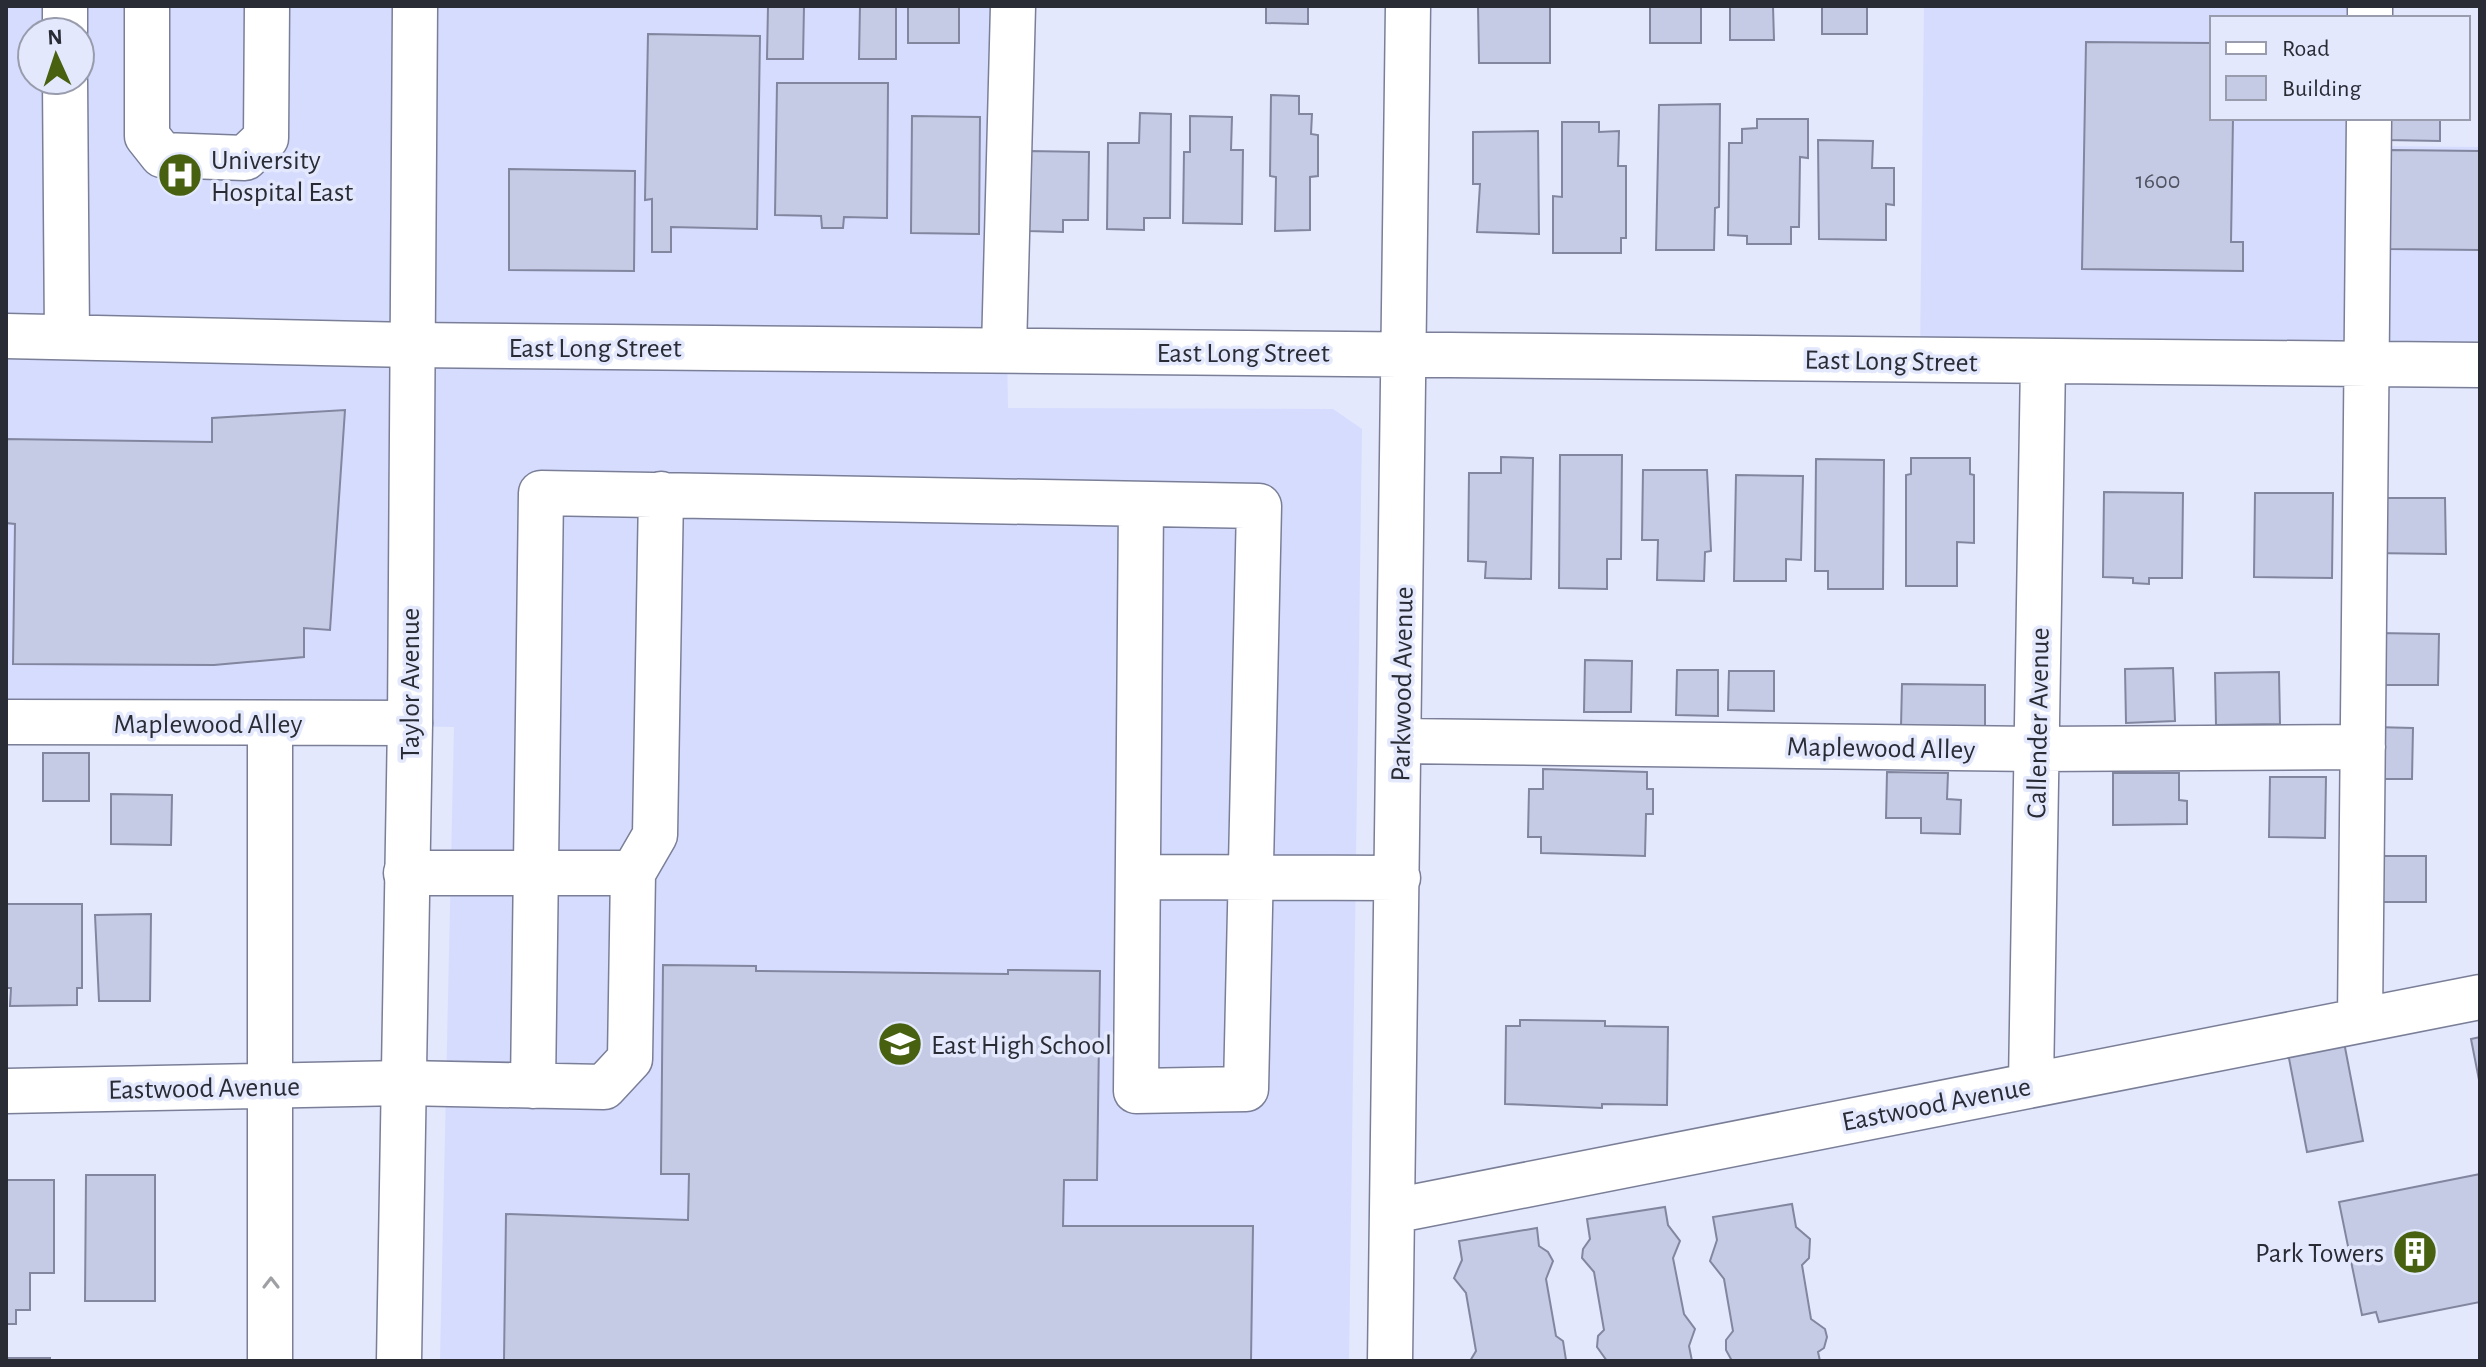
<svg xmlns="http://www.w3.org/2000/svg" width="2486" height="1367" viewBox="0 0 2486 1367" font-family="'Alegreya Sans',sans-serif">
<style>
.built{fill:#d5dcfe;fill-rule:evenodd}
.building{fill:#c6cbe5;stroke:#82869f;stroke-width:2}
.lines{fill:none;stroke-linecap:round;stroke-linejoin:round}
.minor-casing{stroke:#7a7f97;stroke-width:47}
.major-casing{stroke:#7a7f97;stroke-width:47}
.minor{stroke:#fff;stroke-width:44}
.major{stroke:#fff;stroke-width:44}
.oneway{stroke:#9fa0a4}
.labels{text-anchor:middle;stroke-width:7;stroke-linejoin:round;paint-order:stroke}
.number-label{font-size:24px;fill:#505361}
.poi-label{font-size:28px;fill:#292b35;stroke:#e3e8fd;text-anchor:start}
.street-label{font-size:28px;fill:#292b35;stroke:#e3e8fd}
</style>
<rect width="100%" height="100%" fill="#e3e8fd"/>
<path class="built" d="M6 6H1001L1008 408 1333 409 1362 429 1349 1361H440L454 727 6 719ZM32 32H80V80H32Z
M1924 6H2361L2362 18H2212V118H2363L2364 146 2480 147V362L1920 358Z"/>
<path class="building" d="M768 6H804L803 59H767Z
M860 6H896V59H859Z
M908 6H959V43H908Z
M1266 6H1308V24L1266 23Z
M1478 6H1550V63H1479Z
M1650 6H1701V43H1650Z
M1730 6H1773L1774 40H1730Z
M1822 6H1867V34H1822Z
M648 34 760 36 757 229 671 227V252H652V199L645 200Z
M2086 42 2212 43V118H2233L2231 242H2243V271L2082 269Z
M777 83H888L887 218 844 217 843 228H822L821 216 775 215Z
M1271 95 1299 96V114H1312L1311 134 1318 135V176L1310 177V230L1275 231 1276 177 1270 176Z
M1720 104 1719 207 1715 208 1714 250H1656L1659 105Z
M1140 113 1171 114 1170 218H1144V230L1107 229 1108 143H1139Z
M912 116 980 117 979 234 911 233Z
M1190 116 1232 117 1231 150H1243L1242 224 1183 223 1184 152H1190Z
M2387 118H2440V141L2387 140Z
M1757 119H1808V158L1800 157 1799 227H1791V244H1747V236L1728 235 1729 143H1742V129L1757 128Z
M1562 122H1599V132L1619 131 1618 166H1626V238H1621V253H1553V196L1562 197Z
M1538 131 1539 234 1477 232 1480 184H1473V132Z
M1818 140 1873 141 1872 168H1894V205L1886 204V240L1819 239Z
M2391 150 2480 151V250L2389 249Z
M1028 151 1089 152 1088 220H1063V232L1028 231Z
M509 169 635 171 634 271 509 270Z
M345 410 330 630 304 628V657L214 665 13 664 15 524 6 523V439L212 442V418Z
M1560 455H1622L1621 559H1607V589L1559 588Z
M1501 457 1533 458 1531 579 1485 578 1486 562 1468 561 1469 473H1501Z
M1911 458H1970V474L1974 475V543L1957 542V586H1906V475L1911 474Z
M1816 459 1884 460 1883 589H1828V571H1815Z
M1643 470H1707L1711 551 1705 552 1704 581 1657 580 1658 540H1642Z
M1736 475 1803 476 1801 560 1786 559V581H1734Z
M2104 492 2183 493 2182 578H2149V584L2133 583V578L2103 577Z
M2255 493H2333L2332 578 2254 577Z
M2371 498H2445L2446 554 2370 553Z
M2377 633 2439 634 2438 685H2377Z
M1585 660 1632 661 1631 712H1584Z
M2173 668 2175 721 2126 723 2125 669Z
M1677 670H1718V716L1676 715Z
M1729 671H1774V711L1728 710Z
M2279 672 2280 724 2216 725 2215 673Z
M1902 684 1985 685V729L1901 727Z
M2374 727 2413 728 2412 779H2373Z
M43 753H89V801H43Z
M1543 769 1647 772V789H1653V814H1646L1645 856 1541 853V837H1528L1529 789H1543Z
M1887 772 1948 773 1947 799 1961 800 1960 834 1921 833V818H1886Z
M2113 773H2179V800L2187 801V824L2113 825Z
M2270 777H2326L2325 838 2269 837Z
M111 794 172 795 171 845 111 844Z
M2380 856H2426V902H2380Z
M6 904H82V988H77V1005L10 1006 11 988H6Z
M151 914 150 1001H99L95 915Z
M663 965 756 966V971L1008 974V970L1100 971 1097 1180H1064L1063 1226H1253L1251 1361H504L506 1214 688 1220 689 1174H661Z
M1520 1020 1605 1021V1026L1668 1027 1667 1105 1602 1104V1108L1505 1104 1506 1026H1520Z
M2343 1037 2363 1141 2307 1152 2287 1048Z
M2480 1037V1085L2471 1039Z
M2480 1174V1302L2379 1322 2376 1312 2362 1315 2339 1202Z
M86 1175H155V1301H85Z
M6 1180H54V1273H30V1310H16V1324H6Z
M1792 1204 1796 1227 1810 1239 1809 1258 1802 1265 1811 1319 1825 1329 1827 1337 1824 1348 1818 1352 1820 1361H1732L1726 1350V1340L1733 1331 1724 1279 1710 1261 1717 1240 1713 1217Z
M1665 1207 1668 1225 1680 1241 1673 1258 1684 1314 1695 1329 1689 1346 1692 1361H1607L1597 1347 1598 1336 1604 1330 1594 1272 1582 1258 1583 1249 1590 1239 1587 1219Z
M1537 1228 1539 1246 1548 1252 1553 1261 1546 1279 1556 1336 1563 1341 1566 1360 1470 1361 1476 1351 1466 1293 1454 1278 1462 1260 1459 1241Z
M6 1358H50V1361H6Z"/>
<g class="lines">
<g class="minor-casing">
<path id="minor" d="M65 6V32
M147 6V136L162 155 245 158 266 138 267 6
M2370 18V6
M65 80 67 337
M6 336 411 345 2480 365
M1004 350 1013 6
M6 722 410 723
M270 723V1361
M1400 741 2036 749 2363 747
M406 873H633
M1139 877 1398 878
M2360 1020 2369 118
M2031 1084 2043 362
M533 1086 541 493 1259 506 1246 1089 1136 1091 1141 504
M6 1091 403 1083 604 1087 630 1059 633 873 655 835 661 494
M1393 1211 2480 997
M1390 1361 1408 6"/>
</g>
<g class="major-casing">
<path id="major" d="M399 1361 410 723 415 6"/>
</g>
<use href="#minor" class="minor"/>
<use href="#major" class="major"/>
</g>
<defs><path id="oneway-chevron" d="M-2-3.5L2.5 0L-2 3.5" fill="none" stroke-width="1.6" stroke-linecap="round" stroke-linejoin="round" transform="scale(2)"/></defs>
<use class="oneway" href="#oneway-chevron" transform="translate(271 1283) rotate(-90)"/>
<defs>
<g id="hospital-disc" transform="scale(2.3)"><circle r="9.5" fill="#476111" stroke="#e3e8fd"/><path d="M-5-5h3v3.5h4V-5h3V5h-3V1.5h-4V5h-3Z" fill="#fff"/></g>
<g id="school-disc" transform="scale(2.3)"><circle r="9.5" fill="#476111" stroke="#e3e8fd"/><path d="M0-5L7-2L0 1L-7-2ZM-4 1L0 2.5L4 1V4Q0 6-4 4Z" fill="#fff"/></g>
<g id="building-disc" transform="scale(2.3)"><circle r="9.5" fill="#476111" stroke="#e3e8fd"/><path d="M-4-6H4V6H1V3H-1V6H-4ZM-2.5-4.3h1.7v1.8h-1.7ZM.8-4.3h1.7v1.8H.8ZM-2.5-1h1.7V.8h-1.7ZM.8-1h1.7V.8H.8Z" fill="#fff"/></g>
</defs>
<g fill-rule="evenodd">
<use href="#hospital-disc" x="180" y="175"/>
<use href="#school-disc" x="900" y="1044"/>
<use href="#building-disc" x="2415" y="1252"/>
</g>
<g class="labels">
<g class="number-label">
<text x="2158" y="188">1600</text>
</g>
<g class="poi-label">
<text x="211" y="169">University<tspan x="211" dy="32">Hospital East</tspan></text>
<text x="931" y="1054">East High School</text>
<text x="2384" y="1262" text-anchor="end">Park Towers</text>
</g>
<g class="street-label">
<text x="595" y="357">East Long Street</text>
<text x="1243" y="362">East Long Street</text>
<text transform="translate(1891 360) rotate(1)" y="10">East Long Street</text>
<text transform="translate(409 684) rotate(-90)" y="10">Taylor Avenue</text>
<text transform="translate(1401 684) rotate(-89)" y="10">Parkwood Avenue</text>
<text x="208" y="733">Maplewood Alley</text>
<text transform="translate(2037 723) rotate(-89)" y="10">Callender Avenue</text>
<text transform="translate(1881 747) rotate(1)" y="10">Maplewood Alley</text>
<text transform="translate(204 1087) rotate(-1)" y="10">Eastwood Avenue</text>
<text transform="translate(1936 1103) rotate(-11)" y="10">Eastwood Avenue</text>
</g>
</g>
<rect width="2486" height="1367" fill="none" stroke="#292b35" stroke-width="16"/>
<rect x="2210" y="16" width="260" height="104" fill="#e3e8fd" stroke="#999cad" stroke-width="2"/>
<rect x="2226" y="42" width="40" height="12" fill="#ffffff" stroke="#999cad" stroke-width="2"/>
<text x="2282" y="56" font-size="24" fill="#292b35">Road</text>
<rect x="2226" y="76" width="40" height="24" fill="#c6cbe5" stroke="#999cad" stroke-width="2"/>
<text x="2282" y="96" font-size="24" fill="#292b35">Building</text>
<g transform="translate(56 56) rotate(357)"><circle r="38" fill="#e3e8fd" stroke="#999cad" stroke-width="2"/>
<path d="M0-6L14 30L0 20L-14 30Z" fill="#476111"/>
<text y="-12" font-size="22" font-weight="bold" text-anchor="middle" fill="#292b35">N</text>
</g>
</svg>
